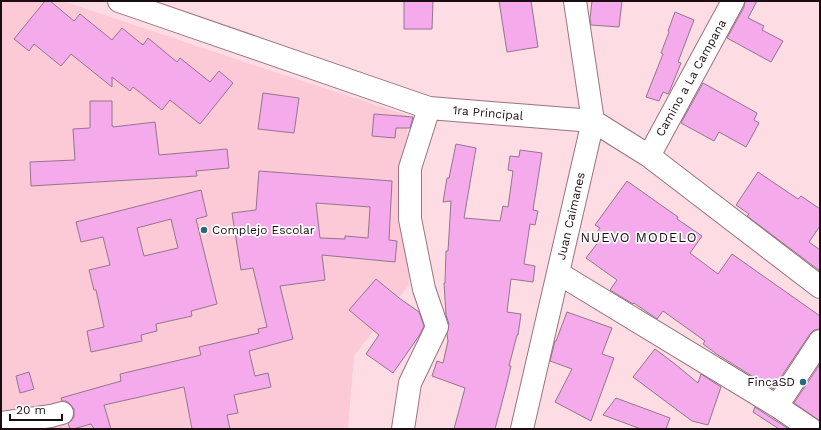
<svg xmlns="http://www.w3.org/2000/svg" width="821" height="430" viewBox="0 0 821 430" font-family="'Work Sans',sans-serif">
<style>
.built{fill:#fcc9d6}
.building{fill:#f5aaec;stroke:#92768e;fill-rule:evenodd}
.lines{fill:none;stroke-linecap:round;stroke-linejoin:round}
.minor-casing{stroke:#99737e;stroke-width:24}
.minor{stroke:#fff;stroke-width:22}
.poi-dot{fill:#246c78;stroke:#fff;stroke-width:1.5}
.labels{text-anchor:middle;stroke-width:3.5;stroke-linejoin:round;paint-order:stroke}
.street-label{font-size:12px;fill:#1a0d11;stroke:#fff}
.poi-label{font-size:12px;fill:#1a0d11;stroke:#fff;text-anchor:start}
.neighbourhood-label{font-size:13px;letter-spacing:1px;fill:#1a0d11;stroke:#fff}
</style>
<rect width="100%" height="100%" fill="#fedce4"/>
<path class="built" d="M1 1H63L271 71 407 115 409 285 354 356 348 429H1Z"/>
<path class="building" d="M45 1H50L74 21 80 14 112 40 122 28 143 45 148 38 177 62 180 58 210 82 219 71 233 83 200 124 170 100 162 110 133 87 130 91 112 77V87L71 54 61 66 34 44 29 51 14 39Z
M404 1H433L432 29H404Z
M499 1H531L538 47 507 52Z
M592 1H622L619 27 591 25 590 19Z
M745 1H757L748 18 764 26 762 30 783 41 771 62 727 38 744 7Z
M675 12 694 20 678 62 681 63 670 90 668 94 663 92 659 101 646 97 663 54 661 53 669 32 668 31Z
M703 83 757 113 754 120 759 123 746 147 719 132 714 141 681 123Z
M263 93 299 98 294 133 258 129Z
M90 101H112V126H113V127L155 122 159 155 227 149 229 168 196 171 197 176 31 186 30 162 75 160 73 129 90 128Z
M374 114 413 117 410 128H396L395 138 372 136Z
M456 144 476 148 464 218 500 221 503 206 508 207 513 171 508 170 510 156 519 157 520 150 542 153 533 210 538 211 535 225 530 224 524 264 535 266 533 282 511 279 507 312 521 314 518 335H517L509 366H511L506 387 495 429H454L465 388 432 376 437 361 443 363 448 341 447 334 449 324 446 315 444 283H445L446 251H448L451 201 443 202 447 178H449Z
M259 171 392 181 389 240 397 241 395 262 322 255 325 280 280 286 293 339 249 351 255 376 268 373 271 387 234 395 238 413 227 415 230 429H192L184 387 104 405 111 429H94L91 424 73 429H70L68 423 71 421 74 417V409L70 404 66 401H62L61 398 121 381 120 374 201 355 199 347 259 333 258 329 267 327 253 268 241 270 232 213 256 210ZM316 203 370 207 368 238 345 236V239L320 238Z
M758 172 798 199 801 196 820 209V226L809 242 820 250V271L747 216 749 214 736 205Z
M627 181 678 217 677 219 702 236 690 253 718 274 732 254 820 316V329L814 330 810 334 773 389 718 355 703 344 705 341 663 311 657 319 634 303 633 304 610 290 617 280 586 258 603 236 597 232 600 228 595 225Z
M201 190 207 216 196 219 217 304 191 311 192 316 156 324 157 331 141 335 142 341 91 352 87 331 104 327 96 290H94L89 270 110 265 103 237 81 242 76 222ZM171 219 178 248 144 256 137 228Z
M376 279 399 298 419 312 424 326 419 336 393 373 366 354 379 335 349 310Z
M567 312 612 328 602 354 614 358 591 421 555 402 572 369 550 361 555 341H556Z
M655 349 675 364 698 383 701 374 721 387 708 425 692 421 633 377Z
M820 364V421L794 403Z
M29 372 34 389 20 393 16 376Z
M616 398 670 418 666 429H641L603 415Z
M755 407 770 417 789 429H779L753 412Z"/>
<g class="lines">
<g class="minor-casing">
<path id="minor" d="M119 1 429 108 593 121 649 156 820 287
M649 156 733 1
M558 273 777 406 811 429
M777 406 820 341
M1 423 51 416 62 413
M403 429 410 383 437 327 424 289 410 219V168L429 108
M522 429 593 121 575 1"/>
</g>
<use href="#minor" class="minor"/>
</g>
<g class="poi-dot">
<circle cx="204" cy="230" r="4"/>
<circle cx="803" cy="382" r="4"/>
</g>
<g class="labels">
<g class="street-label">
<text transform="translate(691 78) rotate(-61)" y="4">Camino a La Campana</text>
<text transform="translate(488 113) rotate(5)" y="4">1ra Principal</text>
<text transform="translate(571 216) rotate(-77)" y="4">Juan Caimanes</text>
</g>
<g class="poi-label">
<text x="212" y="234">Complejo Escolar</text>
<text x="795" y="386" text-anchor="end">FincaSD</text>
</g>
<g class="neighbourhood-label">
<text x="639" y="242">NUEVO MODELO</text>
</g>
</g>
<rect width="821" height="430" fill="none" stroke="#1a0d11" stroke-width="4"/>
<path d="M10 414v6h52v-6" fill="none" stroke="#1a0d11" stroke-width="2"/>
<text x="16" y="414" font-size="12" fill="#1a0d11" stroke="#ffffff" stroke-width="3" paint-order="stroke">20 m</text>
</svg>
